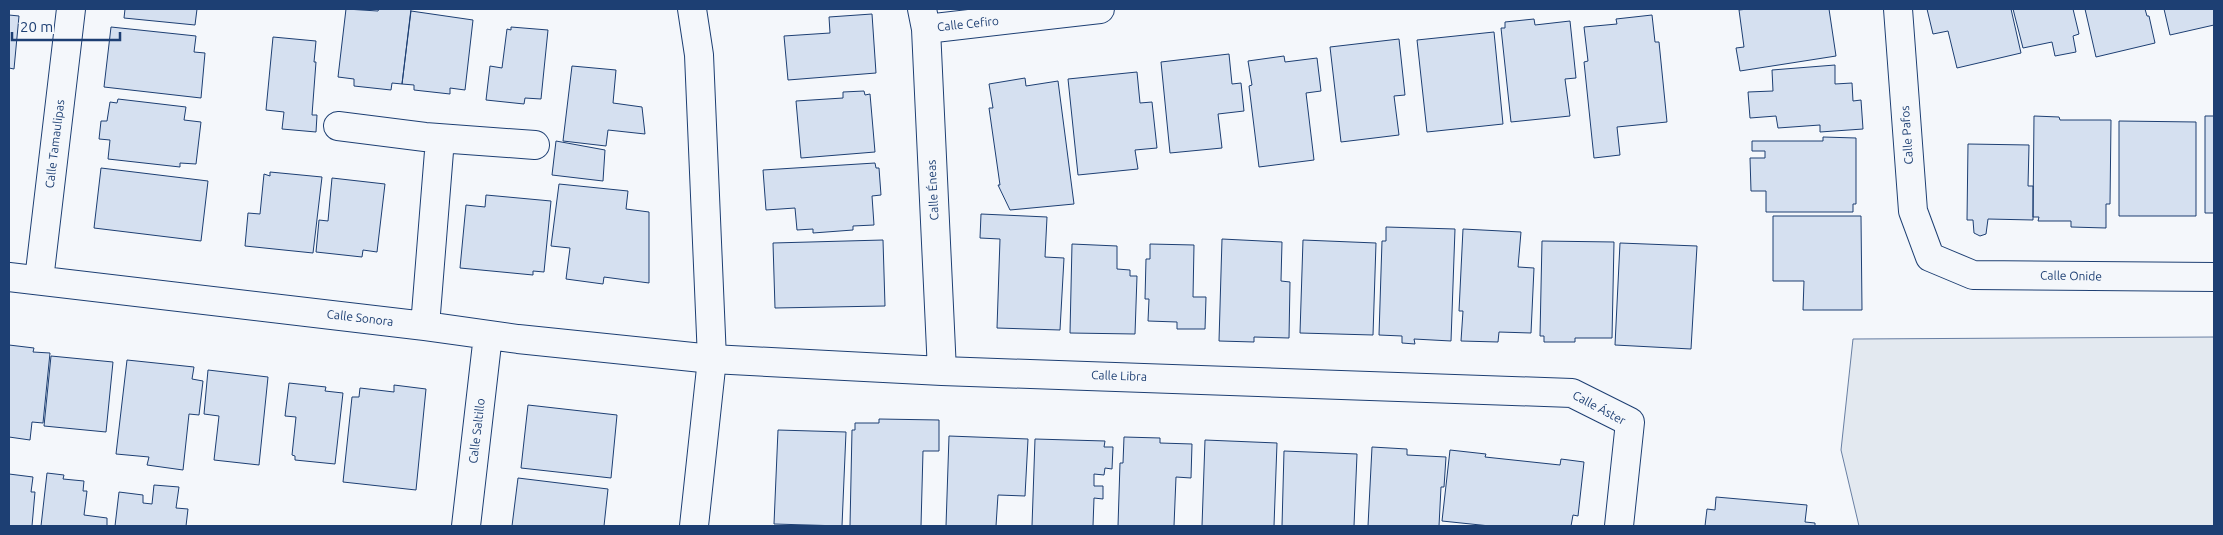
<svg xmlns="http://www.w3.org/2000/svg" width="2223" height="535" viewBox="0 0 2223 535" font-family="Ubuntu,sans-serif">
<style>
.park{fill:#e3e9f0;stroke:#687fa3}
.building{fill:#d5e0f0;stroke:#1d3f73}
.lines{fill:none;stroke-linecap:round;stroke-linejoin:round}
.street-casing{stroke:#1d3f73;stroke-width:30}
.secondary-casing{stroke:#1d3f73;stroke-width:30}
.street{stroke:#f4f7fb;stroke-width:28}
.secondary{stroke:#f4f7fb;stroke-width:28}
.labels{text-anchor:middle;stroke-width:4;stroke-linejoin:round;paint-order:stroke}
.street-label{font-size:12px;fill:#1d3f73;stroke:#f4f7fb}
</style>
<rect width="100%" height="100%" fill="#f4f7fb"/>
<path class="park" d="M2214 337V526H1859L1841 450 1853 339Z"/>
<path class="building" d="M125 9H197L195 25 124 18Z
M346 9 378 11 379 9H411L402 84 392 83 391 90 354 86V79L338 77Z
M1748 9H1829L1836 56 1740 71 1736 48 1744 47 1739 10Z
M1927 9H2011L2021 53 1957 68 1948 31 1933 34Z
M2013 9H2073L2079 34 2073 36 2076 52 2055 56 2052 42 2023 48Z
M2085 9H2145L2147 16H2149L2155 43 2096 57Z
M2164 9H2214V25L2170 35Z
M411 11 473 20 465 90 450 88V94L414 90V85L402 84Z
M872 14 876 73 788 80 784 36 830 33 829 17Z
M9 15 19 16 14 69 9 68Z
M1652 15 1655 42H1659L1667 122 1617 127 1620 155 1594 158 1584 62 1588 61 1584 27 1617 24 1616 19Z
M1534 19 1535 25 1570 21 1576 78 1565 79 1570 116 1511 122 1501 28H1505V22Z
M111 27 196 36 194 52 205 53 201 98 104 87Z
M511 27 548 30 541 99 525 98 524 104 486 100 490 66 502 68 507 29 511 30Z
M1494 32 1503 124 1427 132 1417 40Z
M273 37 316 41 314 62H316L312 115H317L316 132 282 129 284 112 266 110Z
M1399 39 1405 95 1394 96 1399 135 1341 142 1330 47Z
M1229 54 1232 84 1241 83 1244 111 1218 114 1222 148 1170 153 1161 62Z
M1284 56 1285 62 1317 58 1321 91 1306 93 1314 160 1259 167 1249 86 1252 85 1248 61Z
M1835 65V84L1852 83 1853 101 1861 100 1863 129 1820 132V125L1778 128 1776 116 1750 118 1748 92 1773 91 1772 70Z
M572 66 616 70 613 103 642 107 645 134 608 130 606 146 563 141Z
M1137 72 1140 103 1152 102 1157 148 1135 150 1138 169 1078 175 1068 79Z
M1025 78 1026 86 1058 81 1074 204 1010 210 998 185H1000L989 108H993L989 84Z
M864 91 865 95 870 94 875 152 801 158 796 101 843 98V92Z
M118 99 186 107 184 120 201 122 196 164 180 163V167L108 159 110 140 99 139 101 121H107L110 102 117 103Z
M2034 116 2059 117 2060 120H2111L2110 204H2106V228L2071 227V221H2038L2039 217H2033Z
M2205 116H2214V213H2205Z
M2119 121 2196 122V216H2119Z
M1823 137 1856 138V204H1853V212H1766V191H1751L1750 158H1765V151H1752V141H1823Z
M556 141 605 150 603 181 552 175Z
M1968 144 2029 145 2028 186H2033V220L1988 219 1986 234 1980 236 1974 233 1973 220H1967Z
M875 163 876 168H879L881 195 872 196 874 225 853 226V230L813 233V229L797 230 795 208 766 210 763 170Z
M101 168 208 181 201 241 94 228Z
M270 172 322 177 313 253 245 246 248 213 260 214 264 174 270 176Z
M332 178 385 184 377 252 363 250 362 257 316 252 319 220 328 221Z
M559 184 628 191 626 209 649 212V283L604 277 603 284 566 279 570 248 551 246Z
M486 195 551 201 544 272 533 271V275L460 268 466 205 485 207Z
M981 214 1047 217 1045 257 1064 258 1060 330 997 328 1000 239 980 238Z
M1773 216H1861L1862 310H1803L1804 281H1773Z
M1386 227 1455 229 1451 341 1414 339 1415 344 1402 343V336L1379 335 1382 241H1386Z
M1463 229 1521 232 1518 267 1534 268 1531 333 1499 332 1498 342 1461 341 1463 311H1459Z
M1222 239 1282 242 1281 281 1290 282 1289 338 1254 337V342L1219 341Z
M883 240 885 306 775 308 773 243Z
M1303 240 1376 243 1373 335 1300 333Z
M1542 241 1614 242 1612 338H1575V342H1544V336H1540Z
M1620 243 1697 246 1691 349 1615 345Z
M1072 244 1117 246V269L1130 270V276H1137L1135 334 1070 333Z
M1150 244 1194 245 1193 297H1206L1205 329H1177V322L1148 321 1149 299H1145L1146 259H1150Z
M9 345 34 348 33 352 50 353 43 423 32 422 30 440 9 437Z
M51 356 113 362 106 432 44 426Z
M127 360 194 367 192 379 203 381 199 415 189 414 183 470 147 465 149 457 116 454Z
M208 370 268 377 259 465 214 460 219 416 204 414Z
M289 383 326 387 325 391 343 393 335 464 295 460V456L292 455 296 417 285 416Z
M394 385 426 389 416 490 343 482 352 397H359L360 388 394 392Z
M528 405 617 415 611 478 521 468Z
M879 419 939 420V451H923L921 526H850L852 430H855V423H879Z
M778 430 846 432 842 526 774 524Z
M949 436 1028 439 1025 496 998 495 996 526H946Z
M1124 437 1160 438V443L1192 444 1191 478 1176 477 1174 526H1118L1120 463H1123Z
M1035 439 1105 441 1104 447H1113L1112 469 1105 468 1104 475 1094 474V486H1103V499L1094 498 1093 526H1032Z
M1205 440 1277 443 1274 526H1202Z
M1372 447 1407 449V455L1446 457 1444 487H1441L1439 526H1368Z
M1450 450 1486 454 1485 457 1560 465 1561 459 1584 462 1578 516 1573 515 1571 526H1490L1442 521Z
M1284 451 1357 454 1354 526H1282Z
M47 473 64 475 63 479 84 481 83 491H87L84 515 107 518V526H41Z
M9 474 33 477 31 492H35L32 526H9Z
M518 478 608 489 604 526H512Z
M154 485 179 487 176 508 188 509 186 526H115L119 492 143 495V503L152 504Z
M1716 497 1807 505 1805 522 1815 523V526H1705L1707 509 1715 510Z"/>
<g class="lines">
<g class="street-casing">
<path id="street" d="M922 9 926 29 942 371
M1898 9 1913 211 1930 257 1973 275 2214 277
M926 29 1100 9
M338 126 425 137 535 145
M9 277 425 326 518 339 712 359 942 371 1572 393 1630 422 1619 526
M39 280 71 9
M425 326 440 139
M466 526 488 335"/>
</g>
<g class="secondary-casing">
<path id="secondary" d="M692 9 699 55 712 359 694 526"/>
</g>
<use href="#street" class="street"/>
<use href="#secondary" class="secondary"/>
</g>
<g class="labels">
<g class="street-label">
<text transform="translate(968 24) rotate(-6)" y="4">Calle Cefiro</text>
<text transform="translate(1907 135) rotate(-94)" y="4">Calle Pafos</text>
<text transform="translate(55 144) rotate(-83)" y="4">Calle Tamaulipas</text>
<text transform="translate(933 190) rotate(-93)" y="4">Calle Éneas</text>
<text transform="translate(2071 276) rotate(1)" y="4">Calle Onide</text>
<text transform="translate(360 318) rotate(7)" y="4">Calle Sonora</text>
<text transform="translate(1119 376) rotate(2)" y="4">Calle Libra</text>
<text transform="translate(1599 408) rotate(28)" y="4">Calle Áster</text>
<text transform="translate(477 431) rotate(-83)" y="4">Calle Saltillo</text>
</g>
</g>
<rect width="2223" height="535" fill="none" stroke="#1d3f73" stroke-width="20"/>
<path d="M12 32v8h108v-8" fill="none" stroke="#1d3f73" stroke-width="2.5"/>
<text x="20" y="32" font-size="15" fill="#1d3f73" stroke="#f4f7fb" stroke-width="4" paint-order="stroke">20 m</text>
</svg>
